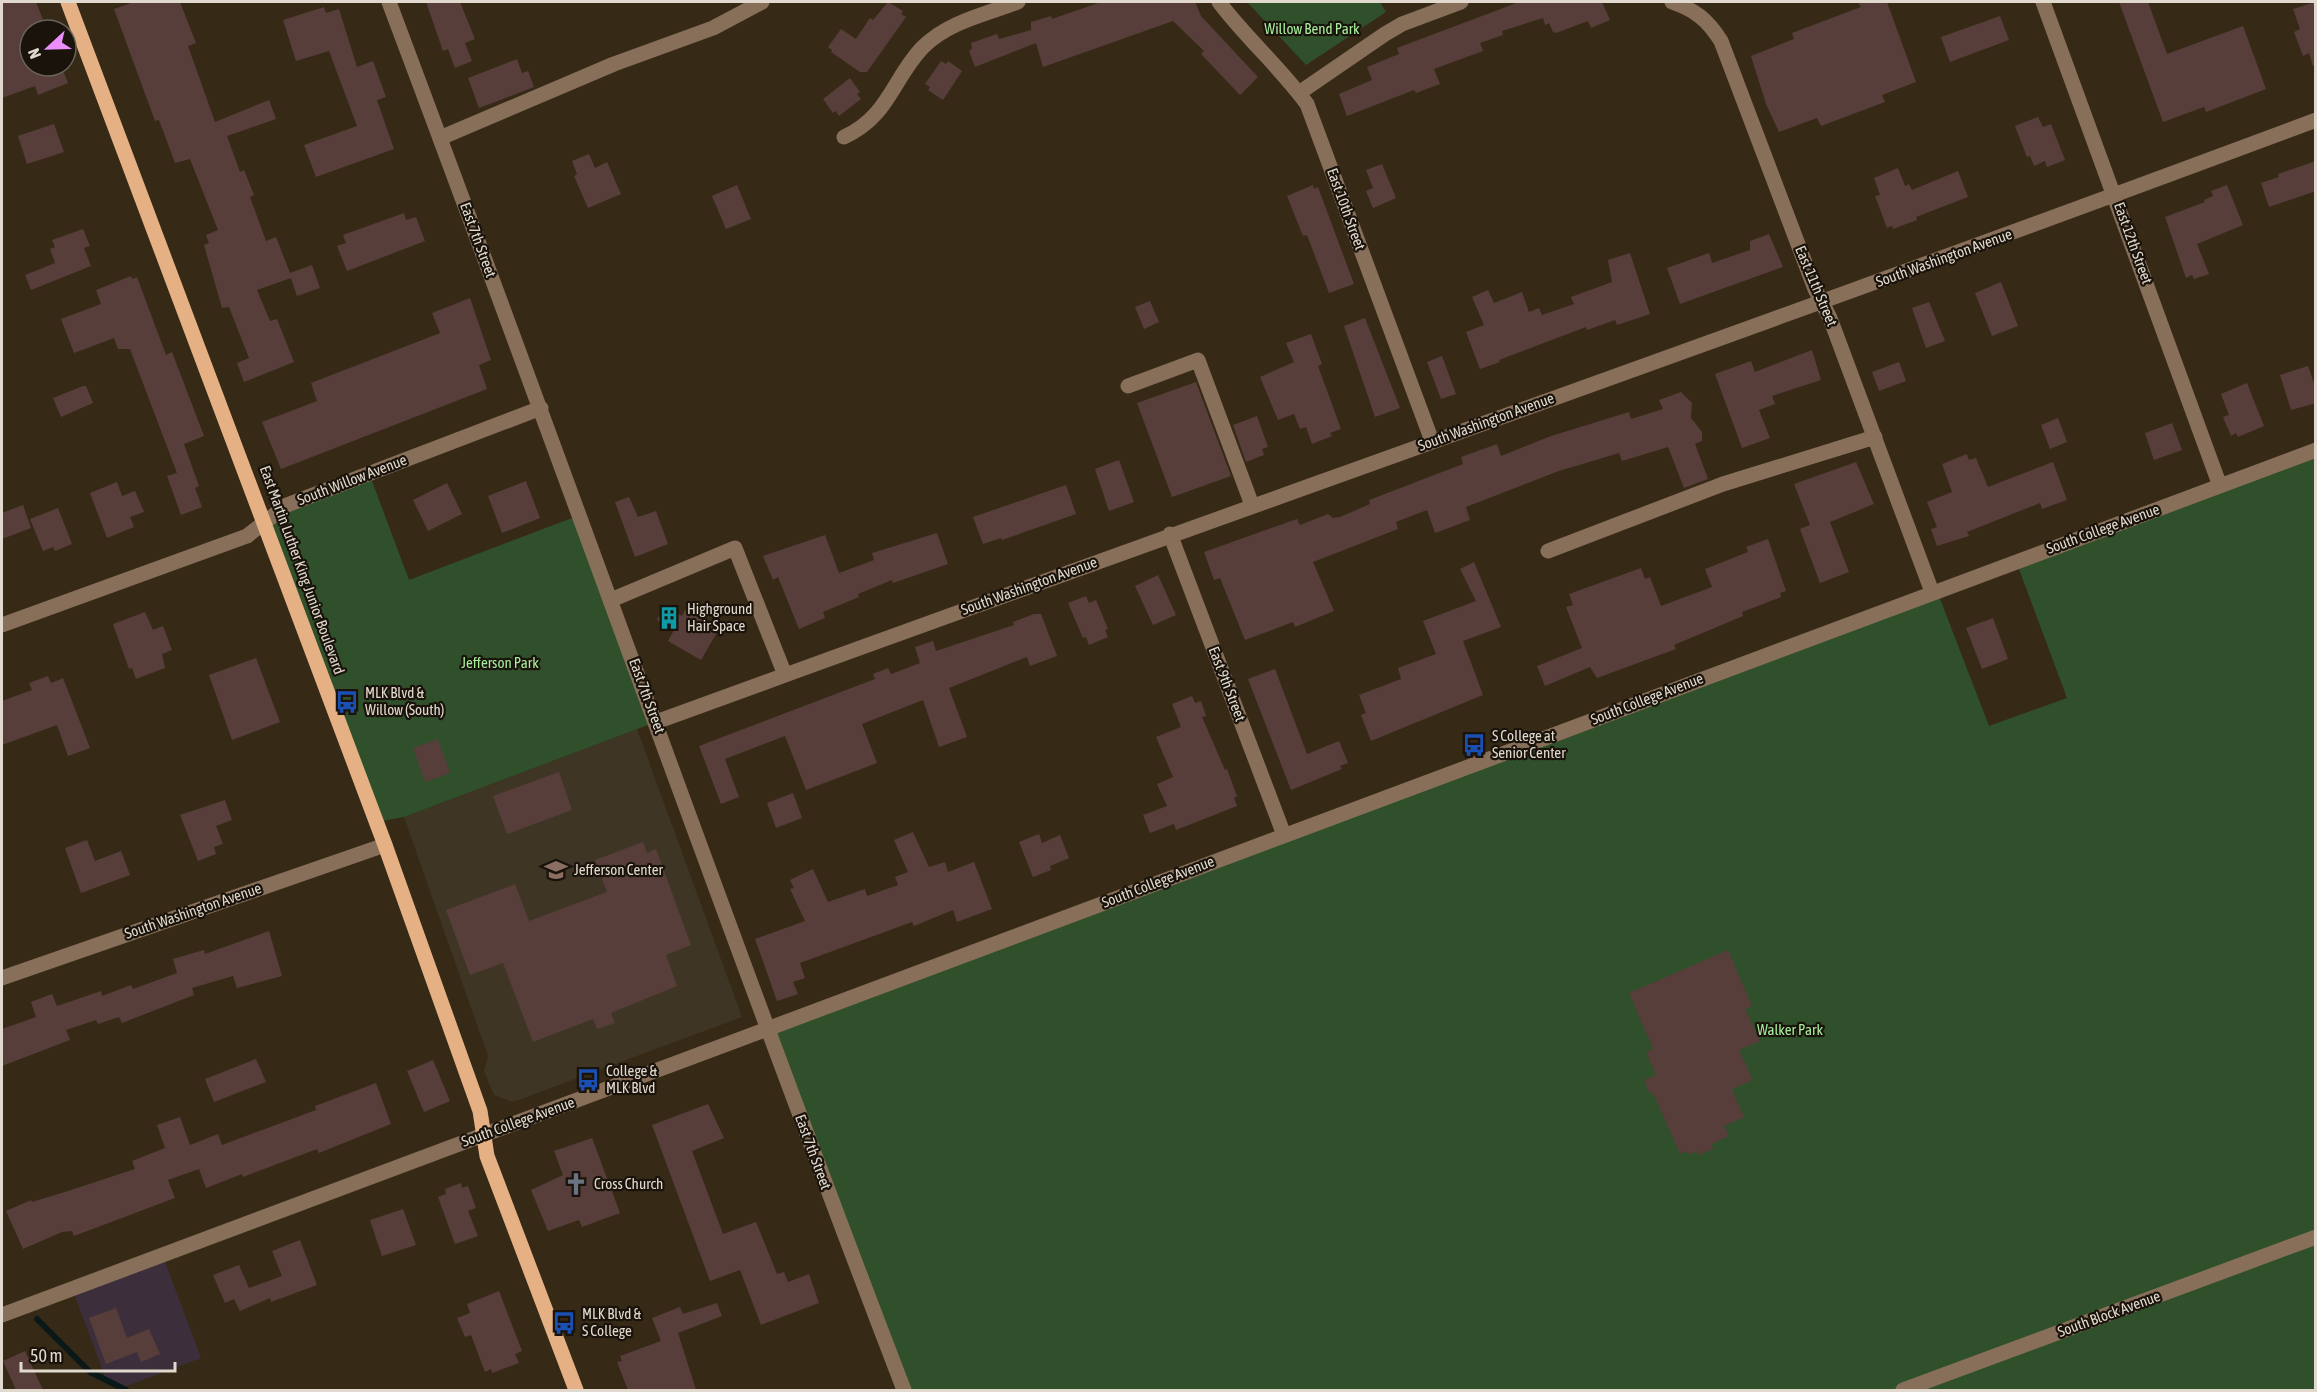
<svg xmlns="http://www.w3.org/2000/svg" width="2317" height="1392" viewBox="0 0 2317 1392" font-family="'Asap Condensed',sans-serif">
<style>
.commercial{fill:#3d2e3b}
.education{fill:#3e3525}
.green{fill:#2f502a}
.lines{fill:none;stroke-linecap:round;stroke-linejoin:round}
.stream{stroke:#0a1818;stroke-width:6}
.building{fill:#573e3a}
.minor{stroke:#886f59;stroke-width:15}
.major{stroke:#e5b184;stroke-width:15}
.labels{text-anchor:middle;stroke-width:4.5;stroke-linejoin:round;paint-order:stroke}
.park-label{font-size:15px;fill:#a5ec9b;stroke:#19130b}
.street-label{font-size:15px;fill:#e1d9cd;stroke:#19130b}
.poi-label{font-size:15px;fill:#e1d9cd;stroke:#19130b;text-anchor:start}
</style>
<rect width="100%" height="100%" fill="#362a17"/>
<path class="commercial" d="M162 1254 201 1358 119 1389 107 1382 72 1288Z"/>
<path class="education" d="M637 729 742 1017 513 1102 494 1095 484 1071 488 1056 404 817Z"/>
<path class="green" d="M1247 2H1380L1386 12 1306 65Z
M2315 450V1390H904L768 1030 1937 591 1989 726 2067 698 2016 561Z
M369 473 409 580 580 515 656 722 404 817 376 822 265 522Z"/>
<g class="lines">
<path class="stream" d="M37 1319 90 1372 126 1390"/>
</g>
<path class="building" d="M2 2H36L47 30H30V66H61L68 83 38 95 35 86 2 98Z
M134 2H180L196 43 188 46 215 122 269 100 276 119 227 136 240 172 244 170 254 195 250 197 266 241 276 237 290 273 312 265 320 288 297 296 291 278 257 290 270 321 277 319 294 362 244 382 237 363 249 358 229 307 222 308 204 245 209 243 206 235 218 230 190 159 175 163 159 120 155 121 114 9Z
M426 2H460L475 39 465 43 472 61 455 68 448 49 443 51Z
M888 2 903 11 901 14 906 17 867 72H860L831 52 832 50 828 47 841 29 856 39 870 18 873 20Z
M1101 2H1195L1201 16 1258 77 1240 95 1201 54 1204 51 1173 21 1043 67 1036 43 975 67 969 51 972 49 971 43 997 34 999 39 1031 30V22L1051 16 1052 19Z
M1519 2H1602L1610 20 1591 28 1588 21 1556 33 1553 32 1549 23 1545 25 1543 18 1502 31 1503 35 1480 43 1483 51 1434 69 1440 84 1416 93 1414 90 1347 116 1339 94 1372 80 1367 67 1399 54 1397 48Z
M1858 2H1887L1916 82 1882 95 1885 102 1821 126 1817 118 1779 132 1766 104 1751 56 1794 39 1792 33 1861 7Z
M2119 2H2148L2167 54 2243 26 2266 89 2206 112 2204 107 2163 122Z
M2315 2 2316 66H2313L2309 53 2303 56 2294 32 2300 29 2293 9Z
M324 7 326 13 339 9 357 67 373 61 386 97 377 100 394 149 316 177 304 145 357 126 329 51 296 61 283 20Z
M2000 16 2009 40 1950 62 1941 37Z
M517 59 522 73 528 71 534 87 479 108 468 78Z
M941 61 946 64 948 61 962 71 943 100 928 90 930 87 925 84Z
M850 78 860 92 857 94 861 99 839 116 836 111 833 113 823 99Z
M2038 117 2043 127 2051 124 2065 160 2047 167 2045 161 2034 166 2030 156 2027 157 2015 126Z
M54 124 64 152 27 164 18 136Z
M589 154 595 168 607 162 621 194 588 208 574 176 577 174 572 161Z
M2316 161V191L2269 207 2261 183 2279 177 2278 174Z
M1382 164 1396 198 1373 208 1366 191 1373 188 1366 170Z
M1898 168 1905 186 1909 184 1912 190 1958 171 1968 197 1916 217 1917 220 1893 229 1892 226 1887 228 1875 196 1880 195 1874 178Z
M737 185 751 219 726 229 712 196Z
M1313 185 1314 189 1318 187 1354 284 1329 293 1307 235 1303 236 1287 196Z
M2227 185 2243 225 2197 244 2209 274 2194 279 2192 275 2186 278 2165 217 2205 202 2204 200 2213 196 2211 191Z
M404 213 406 220 416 217 425 241 347 271 337 246 346 243 343 235Z
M83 229 90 246 84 248 91 266 31 290 25 275 55 263 50 249 55 247 52 240Z
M1769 234 1783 267 1680 304 1667 268 1709 253 1712 263 1750 250V241Z
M1630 253 1650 314 1617 325 1615 320 1587 330 1586 327 1499 360 1500 362 1480 369 1466 332 1484 325 1472 297 1488 290 1494 303 1522 292 1529 312 1539 308 1542 315 1574 304 1571 297 1612 282 1608 260Z
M131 276 132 279 137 277 166 355 172 352 204 436 184 444 199 486 195 488 202 507 181 515 167 476 177 473 130 349H118L114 338 74 353 61 319 101 304 96 290Z
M2001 282 2018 326 1992 336 1975 293Z
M470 298 491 360 479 365 487 389 281 469 262 422 317 401 311 383 440 333 432 313Z
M1150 301 1159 322 1144 329 1135 307Z
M1929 302 1945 341 1926 348 1912 308Z
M1365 318 1400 408 1375 417 1344 326Z
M1311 334 1322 364 1318 366 1341 429 1330 433 1332 436 1312 444 1306 427 1300 429 1294 414 1278 420 1260 377 1294 362 1286 343Z
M1812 350 1821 380 1772 396 1775 404 1759 410 1770 438 1742 448 1715 374 1751 361 1755 372Z
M1442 356 1456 394 1441 399 1427 362Z
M1899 362 1906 381 1879 391 1872 372Z
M2308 366 2316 389V403L2291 410 2280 375Z
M1196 382 1231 476 1172 497 1137 403Z
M2247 383 2264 426 2238 437 2236 433 2231 436 2223 417 2229 415 2221 394Z
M83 386H86L93 403 61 417 53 398Z
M1681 392 1692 403 1691 418 1702 432V441L1695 444 1708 479 1684 488 1668 447 1622 461 1619 453 1559 471 1466 507 1470 520 1435 533 1427 510 1396 522 1398 529 1313 562 1334 611 1295 627 1293 622 1245 640 1220 578 1214 580 1204 552 1297 519 1300 525 1328 514 1333 518 1340 517 1370 504 1369 500 1463 464 1461 457 1497 444 1501 456 1551 436 1629 412 1631 419 1663 409 1659 400Z
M1257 416 1268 447 1262 449 1264 455 1246 462 1233 425Z
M2058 418 2067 442 2050 449 2041 425Z
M2172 423 2182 450 2154 460 2145 433Z
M1967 454 1969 460 1976 458 1988 487 2053 462 2067 500 2042 509 2040 503 1967 532 1969 536 1937 546 1931 529 1937 527 1927 502 1952 492 1942 464Z
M1119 460 1134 502 1109 511 1095 469Z
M1856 462 1874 504 1830 522 1849 572 1820 583 1800 529 1810 525 1794 484Z
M526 481 540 518 502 533 488 496Z
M117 482 122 496 135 491 144 512 130 517 134 527 107 538 90 493Z
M447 483 462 514 428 531 413 500Z
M1066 485 1076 514 1002 540 1001 538 983 544 973 517Z
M629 497 638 517 656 511 668 544 635 557 615 502Z
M23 505 31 528 2 539V513Z
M58 508 72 544 55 551 53 547 43 551 30 519Z
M937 533 948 564 893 583 892 580 858 594 859 597 823 612 825 618 799 629 778 577 773 580 763 556 825 535 839 573 874 560 872 553Z
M1768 539 1786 591 1780 593 1781 597 1742 612 1743 616 1674 645 1676 649 1597 678 1590 667 1545 686 1537 666 1582 648 1566 607 1573 605 1569 594 1641 568 1645 579 1650 577 1661 606 1712 587 1705 569 1748 552 1746 547Z
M1474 562 1501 627 1463 641 1483 695 1371 741 1361 715 1366 713 1359 695 1401 679 1398 668 1436 654 1423 621 1476 601 1460 569Z
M1158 575 1176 615 1153 625 1135 586Z
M1086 596 1089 603 1096 600 1108 629 1105 630 1108 637 1089 645 1086 637 1083 638 1068 603Z
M664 606 682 616 685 610 719 629 701 660 668 641 674 630 657 620Z
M145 612 153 630 163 626 172 650 162 654 165 668 136 679 132 668 129 669 113 624Z
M1034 614H1041L1057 656 1030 666 1027 657 949 688 967 737 939 747 923 700 862 724 877 763 806 790 785 736 725 759 739 797 721 804 699 746 875 679 873 674 888 668 891 674 920 663 915 647 933 641 936 651 1014 625 1013 622Z
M1993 618 2008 659 1982 669 1966 628Z
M256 658 280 722 232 740 209 675Z
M1275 669 1307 754 1339 741 1348 763 1340 766 1342 769 1291 790 1248 679Z
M48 676 51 683 63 678 90 748 68 756 57 725 2 745V701L32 690 29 683Z
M1192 696 1195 703 1201 701 1206 716 1202 717 1225 770 1227 769 1237 796 1234 798 1237 806 1176 830 1174 824 1150 833 1143 815 1167 806 1157 784 1173 777 1156 737 1181 727 1172 704Z
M438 739 450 773 425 782 413 748Z
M559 772 572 810 507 834 493 796Z
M793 793 802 818 776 828 767 803Z
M225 800 232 820 216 826 223 844 214 847 216 854 198 861 180 815Z
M913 832 929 867 945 862 948 872 974 862 992 909 957 922 953 910 914 926 912 922 800 963 805 978 793 982 798 994 777 1001 755 939 805 921 790 889 794 888 790 880 813 869 828 902 865 889 867 896 898 885 895 877 908 872 894 840Z
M1039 834 1042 843 1060 835 1069 858 1050 866 1051 870 1033 877 1019 842Z
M87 840 95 861 121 851 130 875 81 893 65 848Z
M643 842 647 853 656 849 691 945 666 955 677 986 611 1013 615 1023 597 1029 593 1019 533 1042 503 963 470 975 446 910 515 884 529 921 607 892 595 860Z
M269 931 282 976 237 988 233 976 192 988 194 995 122 1023 119 1017 98 1024 96 1020 66 1030 70 1040 2 1066V1029L36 1017 31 1002 52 994 57 1006 101 991 102 996 131 985 133 989 177 973 173 959 204 950 205 954Z
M1728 950 1752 1006 1745 1009 1760 1041 1739 1050 1753 1080 1732 1089 1744 1117 1724 1126 1729 1136 1712 1144 1713 1149 1698 1155 1697 1151 1688 1155 1686 1151 1680 1154 1653 1093 1650 1094 1644 1080 1656 1075 1646 1052 1653 1049 1629 993Z
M256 1059 266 1082 214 1102 205 1079Z
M433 1060 450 1101 424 1112 407 1071Z
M376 1083 391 1124 319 1153 317 1149 243 1177 242 1174 206 1188 199 1169 168 1180 175 1198 74 1236 72 1231 62 1232 23 1249 6 1211 31 1200 32 1202 71 1190 135 1169 132 1161 165 1148 157 1125 180 1117 190 1145 218 1134 222 1145 316 1110 315 1106Z
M708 1104 724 1138 692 1151 723 1234 756 1222 777 1274 784 1272 788 1282 809 1274 819 1303 761 1325 740 1270 710 1281 652 1125Z
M592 1138 620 1213 582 1227 579 1220 548 1231 531 1190 563 1175 554 1151Z
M461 1183 462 1188 468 1186 476 1208 468 1211 478 1236 455 1244 438 1197 446 1194 445 1189Z
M403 1209 416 1245 382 1256 370 1220Z
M300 1240 317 1285 271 1302 270 1298 240 1311 234 1299 225 1303 213 1275 239 1265 249 1288 282 1276 272 1251Z
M499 1291 522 1351 515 1354 519 1363 492 1373 491 1369 485 1372 471 1335 465 1337 457 1318 470 1313 467 1304Z
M717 1303 722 1316 678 1333 696 1390H628L617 1362 622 1361 620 1356 661 1341 652 1318 680 1307 683 1314Z
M116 1308 127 1338 149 1329 160 1354 141 1362 137 1352 106 1364 89 1318Z
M25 1351 43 1390H16L3 1361Z"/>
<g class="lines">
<path class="minor" d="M389 2C563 464 727 929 904 1390
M1219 2C1246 38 1280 67 1307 104L1432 441
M1672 2C1695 10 1707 19 1721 41L1815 289 1830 318 1932 592
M2043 2 2220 486
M1299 93 1385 34 1402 24 1461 2
M844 137C889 116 892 80 922 48 947 22 986 14 1018 2
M440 138 614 64 713 28 762 2
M1128 386 1198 360 1252 505
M1170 534 1284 835
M1548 551 1723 484 1875 437
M611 600 735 548 785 675
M2 625 247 536 287 505 541 408
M656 722C1209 520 1764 326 2316 120
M2 978 385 845
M2 1315 2316 450
M1903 1390 2316 1237"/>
<path class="major" d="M68 2 385 845 480 1111 487 1156 576 1390"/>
</g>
<defs>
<g id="building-bare" transform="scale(1.8)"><path d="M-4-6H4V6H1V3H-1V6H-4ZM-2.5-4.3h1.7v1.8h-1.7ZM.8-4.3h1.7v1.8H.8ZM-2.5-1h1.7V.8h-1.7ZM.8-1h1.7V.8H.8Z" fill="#0f9aa8" stroke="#19130b" stroke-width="2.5" paint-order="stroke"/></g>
<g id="bus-bare" transform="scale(1.8)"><path d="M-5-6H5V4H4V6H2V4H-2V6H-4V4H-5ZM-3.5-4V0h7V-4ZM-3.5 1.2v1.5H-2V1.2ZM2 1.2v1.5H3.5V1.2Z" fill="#1a4fb4" stroke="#19130b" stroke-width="2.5" paint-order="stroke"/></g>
<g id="school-bare" transform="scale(1.8)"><path d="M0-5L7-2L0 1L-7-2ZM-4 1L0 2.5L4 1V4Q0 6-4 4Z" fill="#8d6e63" stroke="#19130b" stroke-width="2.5" paint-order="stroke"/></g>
<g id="church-bare" transform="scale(1.8)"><path d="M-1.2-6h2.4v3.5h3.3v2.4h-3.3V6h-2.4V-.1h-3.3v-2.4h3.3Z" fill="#6b7280" stroke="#19130b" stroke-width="2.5" paint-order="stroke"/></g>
</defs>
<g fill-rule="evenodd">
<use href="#building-bare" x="669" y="618"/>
<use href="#bus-bare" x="347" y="702"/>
<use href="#bus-bare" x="1474" y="745"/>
<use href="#school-bare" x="556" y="870"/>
<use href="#bus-bare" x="588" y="1080"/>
<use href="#church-bare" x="576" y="1184"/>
<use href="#bus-bare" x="564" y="1323"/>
</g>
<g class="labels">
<g class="park-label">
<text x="1312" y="34">Willow Bend Park</text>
<text x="500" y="668">Jefferson Park</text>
<text x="1790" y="1035">Walker Park</text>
</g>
<g class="street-label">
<text transform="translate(1346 209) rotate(70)" y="5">East 10th Street</text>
<text transform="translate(478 240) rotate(70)" y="5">East 7th Street</text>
<text transform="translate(2133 243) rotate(70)" y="5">East 12th Street</text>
<text transform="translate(1944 258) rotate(-20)" y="5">South Washington Avenue</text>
<text transform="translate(1816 286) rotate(67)" y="5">East 11th Street</text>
<text transform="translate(1486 422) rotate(-20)" y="5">South Washington Avenue</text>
<text transform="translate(352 480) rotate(-21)" y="5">South Willow Avenue</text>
<text transform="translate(2103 529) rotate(-20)" y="5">South College Avenue</text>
<text transform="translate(302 570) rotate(70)" y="5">East Martin Luther King Junior Boulevard</text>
<text transform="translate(1029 586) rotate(-20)" y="5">South Washington Avenue</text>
<text transform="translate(1227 684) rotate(69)" y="5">East 9th Street</text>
<text transform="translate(647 696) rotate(70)" y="5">East 7th Street</text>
<text transform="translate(1647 699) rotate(-21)" y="5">South College Avenue</text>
<text transform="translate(1158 882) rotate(-21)" y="5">South College Avenue</text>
<text transform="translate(193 911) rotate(-19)" y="5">South Washington Avenue</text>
<text transform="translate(518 1122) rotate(-20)" y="5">South College Avenue</text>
<text transform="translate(813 1152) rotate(70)" y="5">East 7th Street</text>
<text transform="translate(2109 1314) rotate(-20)" y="5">South Block Avenue</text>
</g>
<g class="poi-label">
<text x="687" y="614">Highground<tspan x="687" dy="17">Hair Space</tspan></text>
<text x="365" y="698">MLK Blvd &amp;<tspan x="365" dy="17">Willow (South)</tspan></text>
<text x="1492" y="741">S College at<tspan x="1492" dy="17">Senior Center</tspan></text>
<text x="574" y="875">Jefferson Center</text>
<text x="606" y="1076">College &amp;<tspan x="606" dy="17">MLK Blvd</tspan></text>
<text x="594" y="1189">Cross Church</text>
<text x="582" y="1319">MLK Blvd &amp;<tspan x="582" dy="17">S College</tspan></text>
</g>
</g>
<rect width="2317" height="1392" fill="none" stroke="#e1d9cd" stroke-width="6"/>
<g transform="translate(48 48) rotate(248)"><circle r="28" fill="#19130b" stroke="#696259" stroke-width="1.5"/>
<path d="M0-4.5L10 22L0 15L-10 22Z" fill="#eb8dfb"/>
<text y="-9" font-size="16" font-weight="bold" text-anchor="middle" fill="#e1d9cd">N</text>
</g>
<path d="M21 1362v9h154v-9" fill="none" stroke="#e1d9cd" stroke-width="3"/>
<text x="30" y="1362" font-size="18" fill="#e1d9cd" stroke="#19130b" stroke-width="4.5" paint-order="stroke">50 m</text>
</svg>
